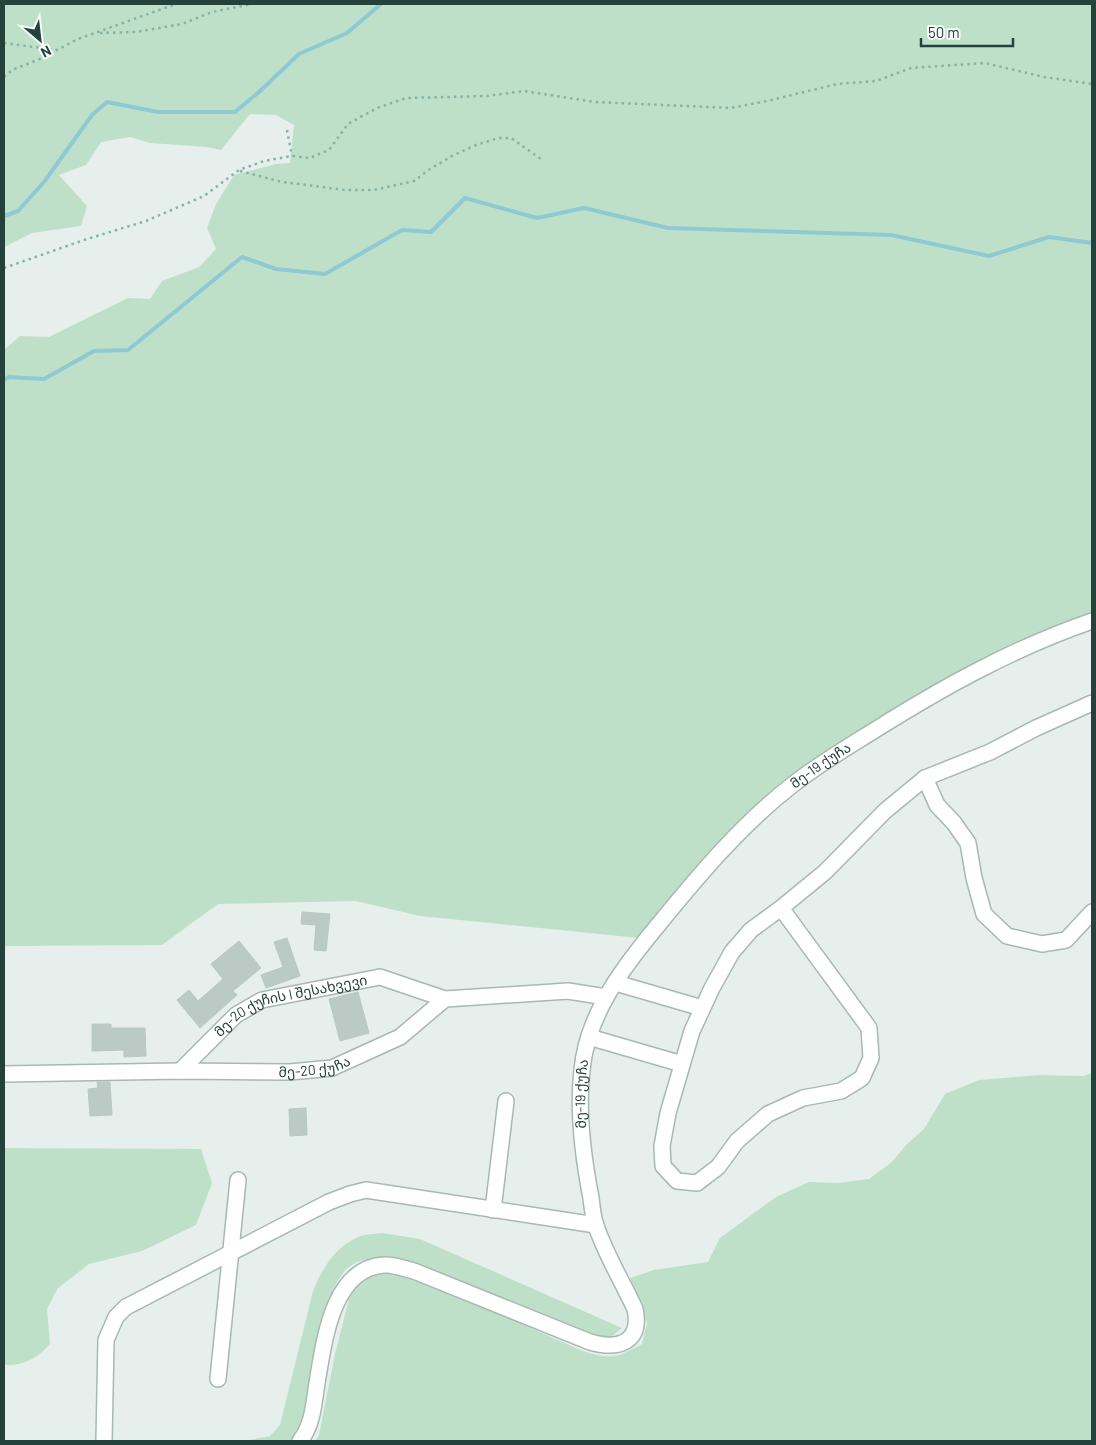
<svg xmlns="http://www.w3.org/2000/svg" width="1096" height="1445" viewBox="0 0 1096 1445" font-family="Barlow,'Noto Sans Georgian',sans-serif">
<style>
.green{fill:#bfe0c8}
.lines{fill:none;stroke-linecap:round;stroke-linejoin:round}
.stream{stroke:#8ec9d4;stroke-width:4}
.building{fill:#bbcac4;stroke:#b8c9c2}
.minor-casing{stroke:#a8b8b2;stroke-width:18}
.path{stroke:#86b3a5;stroke-width:2.5;stroke-dasharray:2.5 4;stroke-linecap:butt}
.minor{stroke:#fff;stroke-width:15}
.labels{text-anchor:middle;stroke-width:4;stroke-linejoin:round;paint-order:stroke}
.street-label{font-size:14px;fill:#24423a;stroke:#f7fbf9}
</style>
<rect width="100%" height="100%" fill="#e6efeb"/>
<path class="green" d="M4 4H1092V614L1022 640 966 668 780 783 708 855 639 938 420 916 356 901 218 904 162 945 4 946V350L20 336 49 337 128 298 150 299 162 281 199 267 216 249 207 228 216 204 234 175 276 164 290 163 294 125 276 115 250 114 221 150 207 147 150 143 130 137 101 142 86 165 59 175 87 206 81 226 32 233 4 247Z
M1092 1073V1441H315L319 1435 335 1354 351 1291 369 1275 382 1272 406 1274 583 1351C611 1360 617 1358 642 1344L647 1323 630 1278 654 1270 708 1262 720 1238 776 1197 809 1182 838 1183 869 1179 892 1162 906 1145 924 1129 945 1094 979 1080 1039 1075 1083 1076Z
M4 1148 201 1149 212 1183 196 1225 142 1251 89 1264 58 1288 47 1309 50 1344C38 1358 23 1366 4 1365Z
M382 1233 420 1239 622 1328 610 1338 595 1340 394 1257C377 1257 354 1258 343 1273 339 1278 336 1284 333 1290L303 1421 293 1440 291 1441H244L270 1436 280 1425 313 1291C322 1269 335 1247 358 1237 365 1234 375 1234 382 1233Z"/>
<g class="lines">
<path class="stream" d="M4 216 18 211 44 182 92 115 107 102 158 112H235L259 92 299 54 347 33 381 4
M4 380 9 377 44 379 94 351 128 350 242 257 276 269 325 274 402 230 431 232 465 198 537 218 584 208 668 228 891 235 989 256 1049 237 1092 243"/>
</g>
<path class="building" d="M302 912 330 914 326 951 314 950 316 925 301 924Z
M287 938 300 976 266 988 261 975 283 967 274 942Z
M239 941 261 968 233 991 237 995 200 1028 177 1000 189 990 198 1001 223 979 211 964Z
M358 992 369 1033 340 1041 329 999Z
M92 1024H111V1028H145L146 1056 124 1057V1050L92 1051Z
M97 1082H110L112 1115 90 1116 88 1089 98 1088Z
M306 1108 307 1135 290 1136 289 1109Z"/>
<g class="lines">
<g class="minor-casing">
<g id="minor">
<path d="M925 778 937 805 954 823 968 843 974 878 984 914 1007 936 1042 944 1066 940 1092 912"/>
<path d="M781 908 869 1028 871 1058 862 1078 841 1091 803 1098 768 1114 737 1141 718 1167 697 1183 677 1181 663 1166 662 1146 668 1113 692 1031 712 988 732 952 751 930 781 908 825 872 885 811 925 778 990 752 1036 728 1092 703"/>
<path d="M616 983 702 1008"/>
<path d="M589 1037 682 1064"/>
<path id="s1" d="M180 1071 236 1015 262 1000 380 977 445 999"/>
<path id="s2" d="M4 1074 180 1071 290 1072 332 1068 400 1037 445 999 568 991 606 997"/>
<path d="M493 1210 506 1101"/>
<path d="M218 1379 238 1180"/>
<path d="M104 1441 106 1340 116 1317 126 1307 329 1202 350 1194 366 1190 596 1225"/>
<path id="s3" d="M300 1441C313 1425 314 1402 317 1383 324 1342 332 1268 384 1265 393 1264 405 1269 414 1271L590 1342C618 1350 642 1343 635 1309 622 1281 606 1255 596 1226 593 1217 592 1207 591 1198 583 1157 577 1112 582 1070 587 1014 624 966 659 924 699 875 741 825 791 786 817 765 846 748 875 730 945 686 1014 648 1092 621"/>
</g>
</g>
<path class="path" d="M100 33 136 32 182 24 212 12 252 4
M4 43 57 50
M4 77 12 70 40 59 78 39 176 4
M287 130 292 156
M240 171 282 182 299 184 345 190H374L414 181 430 169 452 156 476 145 499 138H511L541 159
M4 268 87 239 146 221 204 196 239 170 264 161 292 156 310 158 329 150 348 124 377 108 406 98 487 96 524 91 595 102 731 108 767 101 837 84 876 81 911 68 985 63 1044 77 1092 84"/>
<use href="#minor" class="minor"/>
</g>
<g class="labels">
<g class="street-label">
<text dy="5" stroke="none"><textPath href="#s3" startOffset="1145">მე-19 ქუჩა</textPath></text>
<text dy="5" stroke="none"><textPath href="#s1" startOffset="134">მე-20 ქუჩის I შესახვევი</textPath></text>
<text dy="5" stroke="none"><textPath href="#s2" startOffset="311">მე-20 ქუჩა</textPath></text>
<text dy="5" stroke="none"><textPath href="#s3" startOffset="726">მე-19 ქუჩა</textPath></text>
</g>
</g>
<rect width="1096" height="1445" fill="none" stroke="#24423a" stroke-width="10"/>
<g transform="translate(40 40) rotate(152)" stroke="#f7fbf9" stroke-width="4" paint-order="stroke">
<path d="M0-4L9 19L0 12L-9 19Z" fill="#24423a"/>
<text y="-8" font-size="14" font-weight="bold" text-anchor="middle" fill="#24423a">N</text>
</g>
<path d="M921 38v8h92v-8" fill="none" stroke="#24423a" stroke-width="2.5"/>
<text x="928" y="38" font-size="15" fill="#24423a" stroke="#f7fbf9" stroke-width="4" paint-order="stroke">50 m</text>
</svg>
